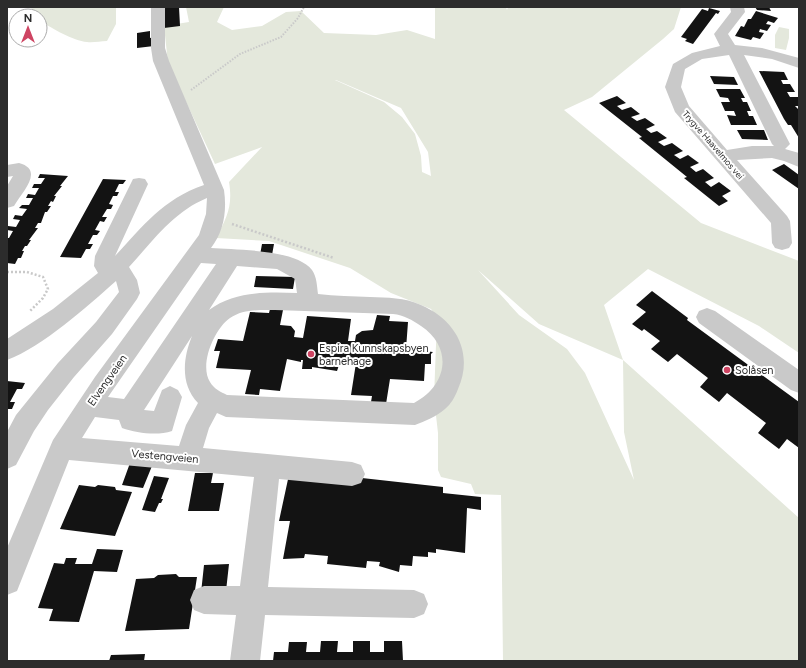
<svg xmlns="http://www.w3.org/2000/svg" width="806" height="668" viewBox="0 0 806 668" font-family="Figtree,sans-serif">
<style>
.green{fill:#e4e8dc;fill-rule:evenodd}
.building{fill:#131313}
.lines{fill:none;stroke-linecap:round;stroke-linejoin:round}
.path-far1{stroke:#c9c9c9;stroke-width:2;stroke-dasharray:1.5 1.5;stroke-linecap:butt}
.path{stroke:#c9c9c9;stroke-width:2.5;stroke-dasharray:2 2;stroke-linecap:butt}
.minor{fill:#c9c9c9;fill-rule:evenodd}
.poi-dot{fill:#ce4462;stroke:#fff;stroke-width:1.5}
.labels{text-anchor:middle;stroke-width:4;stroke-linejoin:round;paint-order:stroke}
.far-street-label{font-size:9px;fill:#2c2c2c;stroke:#fff}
.poi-label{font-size:11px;fill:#2c2c2c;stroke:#fff;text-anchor:start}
.street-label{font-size:11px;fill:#2c2c2c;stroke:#fff}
</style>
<rect width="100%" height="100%" fill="#fff"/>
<path class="green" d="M31 7H116V24L107 41C100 41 93 43 87 42 73 41 52 28 40 21V16H32L29 14 32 10Z
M186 7H224L217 22 232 30 262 26 286 12 301 11 324 33 376 35 407 30 435 39V7H506L507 10 508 7H681L674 29 663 39 592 97 564 110 701 223 799 261V353L759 326 648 269 604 305 623 360 799 518V661H503L501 495 475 494 471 484 441 477 438 470V433L434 398 437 318 431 309 391 293 350 268 269 241 216 238C227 217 233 206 229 182L262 147 215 164 168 63 164 26 189 22ZM335 80H336L401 108 428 152 431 176 422 172 421 156 415 134 402 117 384 102ZM478 270 539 324 623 360 624 432 634 480 585 373 567 349 519 315Z
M779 27 789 29V38L786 50 775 48V35Z"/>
<path class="building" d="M179 7 180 26 164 28V8Z
M755 7H769L771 11 757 10Z
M709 8 720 11 718 14 716 13 693 44 685 41 687 39 681 37 702 9 708 11Z
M756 11 778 18 774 23 768 21 766 24 771 25 767 31 760 29 759 32 764 33 760 39 753 37 751 40 735 36 741 26 744 27 748 19H751Z
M150 31V38L154 37V46L137 48V33Z
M759 71 784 72 788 80H781L783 84H790L795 92H787L790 97H798L799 100V106H795L799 110V138L791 125H788L784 119Z
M710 76 734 77 738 85 714 84Z
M716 89H740L745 98H741L743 102H747L751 111H747L749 116H753L757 125H731L727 115 736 116 734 111H725L721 102H730L728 98 720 97Z
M617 96 626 103 617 106 622 110 631 107 640 114 631 117 637 121 645 118 655 125 646 129 651 133 657 131 667 138 658 142 664 146 672 143 683 151 674 155 680 159 688 155 699 163 690 167 696 172 703 169 714 178 705 182 711 187 719 182 731 191 722 196 728 201 719 206 684 178 687 177 639 138 642 137 599 103Z
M737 130H764L768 140 742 139Z
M784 164 799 175V189L772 170Z
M40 174 68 176 60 186H62L54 196H56L53 202 51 201 48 206H51L47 212H45L41 223H38L35 228H38L29 240H31L27 246H25L22 251H24L21 258H18L15 264 7 263V238H9L13 231 7 230V228L8 226 16 227 20 220 13 219 15 215 22 216 27 209 19 208 22 205H29L33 198H26L28 194 35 195 39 188H32L34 184H41L45 178H38Z
M103 179 126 180 123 184H119L115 192H119L117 196H113L109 204 113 205 111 209H107L102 217H107L104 222 100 221 95 230 100 231 97 235H93L88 244H93L90 249H86L81 258 60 257Z
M262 244H274L272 255H260Z
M256 276 295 277 293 289 254 287Z
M652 291 688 318 687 320 799 402V448L787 439 779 449 758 433 766 423 727 393 719 402 700 387 708 378 677 354 668 362 651 349 660 341 644 329 642 331 632 324 646 312 636 305Z
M270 309 283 310 280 325 291 326 295 331 294 337 303 338 307 316 351 319 348 341H355L356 335 362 331 373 330 377 315 390 316 389 321 408 322 406 349 433 352 431 354V364H425L424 381 390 379 386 404 371 402 372 396 351 395 356 363H351V365L342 364 340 362 337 371 312 367V369H302L303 360H301V362L287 359 280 391 260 389 259 395 245 394 251 370 216 368 220 351H214L218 339 243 341 250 312 269 313Z
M7 381 25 383 22 389H17L10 402H15L12 409H7Z
M130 463 152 466 143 488 122 485Z
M290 470 443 487V493L481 497V510L467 508 465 553 436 549V553L428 552V557L413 556 412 566 400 565 399 572 379 566 380 562 367 561 366 568 327 564 328 556 305 554 304 558 283 559 290 521H279Z
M195 473H213L211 483H224L219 511H188Z
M154 476 169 478 161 499H163L161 503H159L155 512 142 510Z
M79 485 95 487 98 485 115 487 116 490 132 492 115 536 60 529Z
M97 549 123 550 117 572 94 571 79 622 49 621 53 609 38 608 54 563 64 564 66 558H77L75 564H92Z
M229 564 226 591 201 593 204 565Z
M176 574 179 577H197L189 629 125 631 136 579 154 578 158 575Z
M321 641H338L337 652H353V641H370V652H384V641H402L403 661H273L274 652H288L289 642H307L306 652H320Z
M145 654 144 661H109L111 655Z"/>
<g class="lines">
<path class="path-far1" d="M191 90 240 54 281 37 298 18 304 7"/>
<path class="path" d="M232 224 334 258
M7 272H27L43 277 48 289 43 298 30 311"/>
<path class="minor" d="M151 7H165V48L169 61 224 190C227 211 224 231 211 248 236 250 296 249 312 270 317 277 317 287 318 294 335 296 353 296 370 297 388 298 404 297 421 305 456 320 474 353 458 389 455 397 451 404 445 409 436 417 425 421 415 425L226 417 217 413 209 428 203 448 352 462 361 465 365 474 361 483 352 486 279 479 268 587 414 590 424 594 428 604 424 614 414 618 265 615 260 661H230L236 615 204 614 194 610 190 600 194 590 204 586H240L254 477 69 460 17 591 7 595V548L53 440 95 377 199 235 206 214 207 198C173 212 153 241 129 267L137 280 140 293 137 299 112 334 74 377 48 410 34 431 16 465 7 469V432L16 415 58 363 96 322 119 292 116 281C88 306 42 347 7 360V339L53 309 98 273 94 266 95 256 133 179 139 178 145 179 148 184 115 256C143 226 163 199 204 185L153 61 151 48ZM201 263 216 264 124 399 108 397ZM237 266 277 269 295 279 297 293C267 292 234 291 209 310ZM275 310 393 314C404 315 412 320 421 326 454 348 447 386 414 403L227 395C221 392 214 389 210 382 199 365 214 329 230 318 243 309 260 310 275 310ZM192 336C183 358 180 384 198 403L186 425 179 446 82 438 95 417 119 420 122 428C137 433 157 436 172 431L182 397 178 390 170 386 162 390 154 411 144 410Z
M730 7H744L745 12 728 34 735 45 762 48 799 58V68L772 59 744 55 790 144 785 149 799 153V167L784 161 772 158 737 160 787 216 790 221 792 243 789 248 782 250 775 248 772 243 771 223 675 112 665 87 673 64 692 53 720 46 714 34 731 12ZM729 55 772 144 774 146H752L727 150 689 106 681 87 685 69 702 59Z
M19 163C45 170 22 192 14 206L7 208V186L13 176 7 177V165Z
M707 308 715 311 799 370V393L791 390 699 323 696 317 699 311Z"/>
</g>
<g class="poi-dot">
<circle cx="311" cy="354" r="4"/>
<circle cx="727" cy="370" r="4"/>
</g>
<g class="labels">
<g class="far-street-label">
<text transform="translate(713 145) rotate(49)" y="3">Trygve Haavelmos vei</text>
</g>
<g class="poi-label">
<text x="319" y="352">Espira Kunnskapsbyen<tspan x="319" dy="13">barnehage</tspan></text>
<text x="735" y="374">Solåsen</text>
</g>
<g class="street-label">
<text transform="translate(107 380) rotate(-55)" y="4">Elvengveien</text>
<text transform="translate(165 456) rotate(5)" y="4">Vestengveien</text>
</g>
</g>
<rect width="806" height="668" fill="none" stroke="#2c2c2c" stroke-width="16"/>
<g transform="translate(28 28)"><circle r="19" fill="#ffffff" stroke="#ababab"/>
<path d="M0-3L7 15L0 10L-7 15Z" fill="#ce4462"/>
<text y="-6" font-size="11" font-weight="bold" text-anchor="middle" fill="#2c2c2c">N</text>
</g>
</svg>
